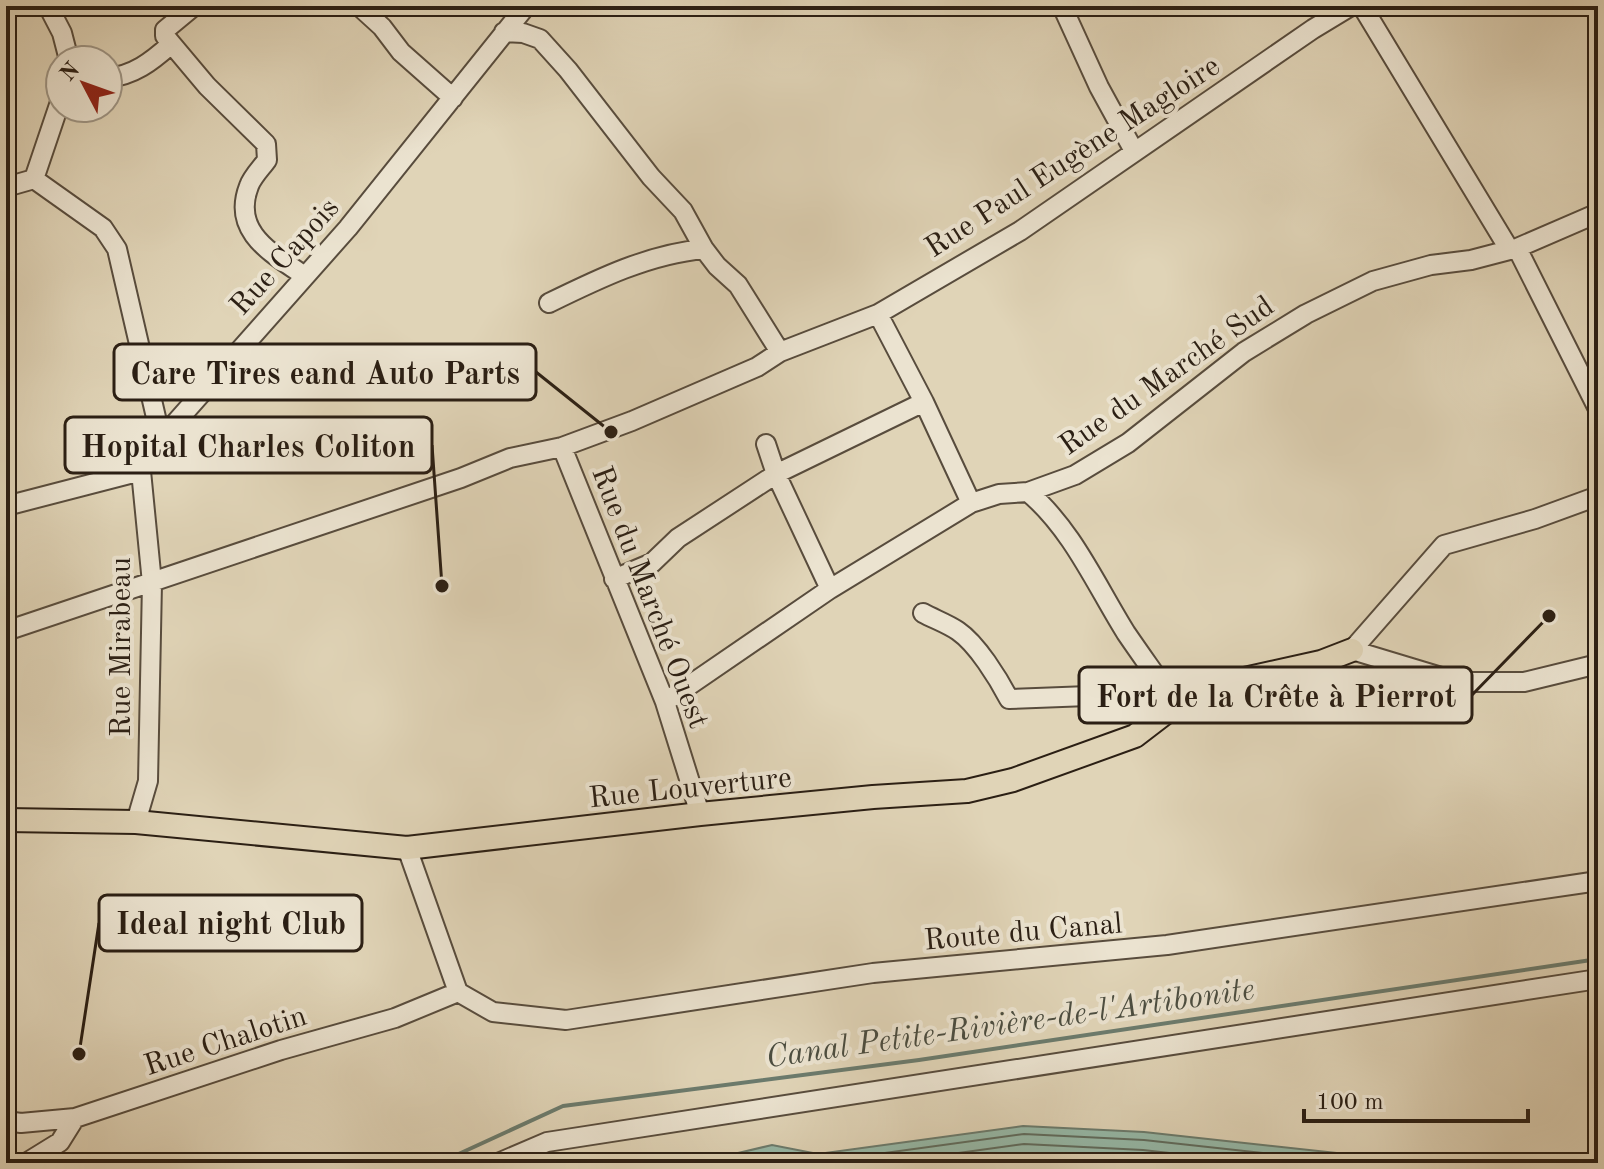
<svg xmlns="http://www.w3.org/2000/svg" width="1604" height="1169" viewBox="0 0 1604 1169" font-family="'Old Standard TT',serif">
<style>
.water{fill:#96b9a8;stroke:#6b7b6d;stroke-width:2}
.lines{fill:none;stroke-linecap:round;stroke-linejoin:round}
.shore{stroke:#606c5e;stroke-width:2}
.stream{stroke:#6b7b6d;stroke-width:4}
.minor-casing{stroke:#584c3d;stroke-width:22}
.major-casing{stroke:#2b1f14;stroke-width:26}
.minor{stroke:#ebe3d0;stroke-width:18}
.major{stroke:#e0d4b7;stroke-width:22}
.labels{text-anchor:middle;stroke-width:8;stroke-linejoin:round;paint-order:stroke}
.street-label{font-size:30px;fill:#2b1f14;stroke:#ebe3d0}
.water-label{font-size:32px;font-style:italic;fill:#4b4d40;stroke:#ebe3d0}
.leader{fill:none;stroke:#2b1f14;stroke-width:3}
.callout-dot{fill:#2b1f14;stroke:#ebe3d0;stroke-width:3}
.callout{fill:#ebe3d0;stroke:#2b1f14;stroke-width:3}
.callout-label{font-size:32px;text-anchor:middle;font-weight:bold;fill:#2b1f14}
</style>
<rect width="100%" height="100%" fill="#e0d4b7"/>
<filter id="stains"><feTurbulence type="fractalNoise" baseFrequency=".0025" numOctaves="4"/><feColorMatrix values="0 0 0 0 .2 0 0 0 0 .09 0 0 0 0 .02 0 0 0 .5 -.17"/></filter>
<radialGradient id="worn" r=".72"><stop offset=".6" stop-color="#630" stop-opacity="0"/><stop offset="1" stop-color="#630" stop-opacity=".3"/></radialGradient>
<path class="water" d="M1023 1126 1144 1132 1429 1163H696L772 1145 818 1154Z"/>
<g class="lines">
<path class="shore" d="M732 1163 772 1154 819 1162 1024 1134 1144 1140 1353 1163
M886 1163 1024 1144 1143 1150 1258 1163
M976 1163 1025 1157 1153 1163"/>
<path class="stream" d="M439 1163 563 1106 919 1060 1598 959"/>
<g class="minor-casing">
<path id="minor" d="M48 6 62 33 69 60
M194 6 165 30V36L207 86 266 144 267 160C262 167 252 177 249 186 231 232 272 253 303 275
M359 6 382 27 401 52 453 98
M1062 6 1099 87 1134 151
M1362 6 1509 249
M504 32 523 33 540 39 568 70 651 177 683 211 704 249 717 266 738 285 780 352
M108 78C134 75 151 62 170 45
M34 179 103 228 117 249 161 439
M34 179 60 102
M6 187 34 179
M1517 248 1598 409
M549 303C598 279 649 254 704 249
M878 314 924 402 971 503
M766 444 776 474 830 589
M562 447 665 702 700 814
M1028 492C1072 529 1096 585 1126 633 1141 655 1157 677 1172 699
M1598 496 1535 519 1444 545 1352 650 1458 682H1524L1598 664
M6 506 141 471 161 439 348 228 526 6
M614 579 652 563 678 538 776 474 924 402
M923 613C934 619 948 624 958 631 977 644 998 678 1009 699L1115 695 1138 690 1168 692
M6 631 461 478 510 458 562 447 632 421 757 367 780 352 878 314 1020 231 1313 29 1351 6
M665 702 830 589 971 503 999 494 1028 492 1075 475 1128 443 1244 352 1306 314 1373 281 1431 265 1471 260 1517 248 1598 213
M136 822 148 781 152 583 141 471
M407 848 458 992
M458 992 493 1012 566 1020 873 973 1167 945 1598 881
M6 1121 21 1123 75 1118 281 1050 395 1018 458 992
M26 1163 60 1142 75 1118
M498 1163 547 1142 1598 979"/>
</g>
<g class="major-casing">
<path id="major" d="M6 820 136 822 407 848 700 814 873 797 967 791 1013 780 1135 736 1195 690 1321 662 1352 650"/>
</g>
<use href="#minor" class="minor"/>
<use href="#major" class="major"/>
</g>
<g class="labels">
<g class="street-label">
<text transform="translate(1072 156) rotate(-33)" y="10">Rue Paul Eugène Magloire</text>
<text transform="translate(284 256) rotate(-48)" y="10">Rue Capois</text>
<text transform="translate(1166 375) rotate(-35)" y="10">Rue du Marché Sud</text>
<text transform="translate(651 597) rotate(69)" y="10">Rue du Marché Ouest</text>
<text transform="translate(120 647) rotate(-90)" y="10">Rue Mirabeau</text>
<text transform="translate(690 787) rotate(-6)" y="10">Rue Louverture</text>
<text transform="translate(1023 931) rotate(-5)" y="10">Route du Canal</text>
<text transform="translate(225 1040) rotate(-18)" y="10">Rue Chalotin</text>
</g>
<g class="water-label">
<text transform="translate(1010 1022) rotate(-8)" y="11">Canal Petite-Rivière-de-l'Artibonite</text>
</g>
</g>
<path class="leader" d="M611 432L536 372M442 586L432 445M1549 616L1472 695M79 1054L99 923"/>
<g class="callout-dot">
<circle cx="611" cy="432" r="8"/>
<circle cx="442" cy="586" r="8"/>
<circle cx="1549" cy="616" r="8"/>
<circle cx="79" cy="1054" r="8"/>
</g>
<g class="callout">
<rect x="114" y="344" width="422" height="56" rx="8"/>
<rect x="65" y="417" width="367" height="56" rx="8"/>
<rect x="1079" y="667" width="393" height="56" rx="8"/>
<rect x="99" y="895" width="263" height="56" rx="8"/>
</g>
<g class="callout-label">
<text x="325" y="384">Care Tires eand Auto Parts</text>
<text x="248" y="457">Hopital Charles Coliton</text>
<text x="1276" y="707">Fort de la Crête à Pierrot</text>
<text x="231" y="934">Ideal night Club</text>
</g>
<rect width="1604" height="1169" fill="none" stroke="#e0d4b7" stroke-width="32"/>
<rect x="8" y="8" width="1588" height="1153" fill="none" stroke="#2b1f14" stroke-width="4"/>
<rect x="16" y="16" width="1572" height="1137" fill="none" stroke="#2b1f14" stroke-width="2"/>
<g transform="translate(84 84) rotate(311)"><circle r="38" fill="#ebe3d0" stroke="#9e9585" stroke-width="2"/>
<path d="M0-6L14 30L0 20L-14 30Z" fill="#8f2418"/>
<text y="-12" font-size="22" font-weight="bold" text-anchor="middle" fill="#2b1f14">N</text>
</g>
<path d="M1304 1109v12h224v-12" fill="none" stroke="#2b1f14" stroke-width="4"/>
<text x="1316" y="1109" font-size="24" fill="#2b1f14" stroke="#ebe3d0" stroke-width="6" paint-order="stroke">100 m</text>
<rect width="100%" height="100%" filter="url(#stains)"/>
<rect width="100%" height="100%" fill="url(#worn)"/>
</svg>
